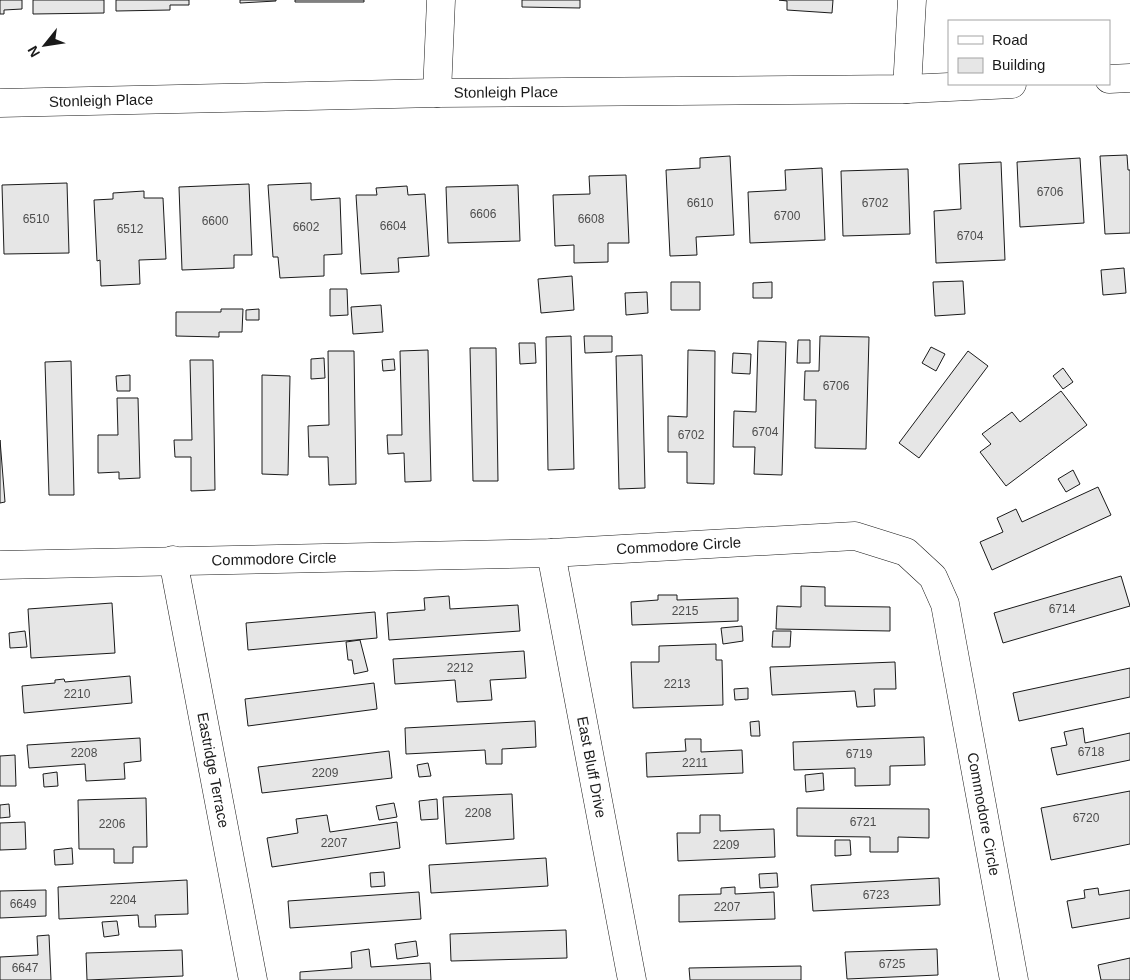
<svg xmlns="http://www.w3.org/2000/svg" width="1130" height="980" viewBox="0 0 1130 980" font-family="Helvetica,sans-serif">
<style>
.building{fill:#e6e6e6;stroke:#1a1a1a}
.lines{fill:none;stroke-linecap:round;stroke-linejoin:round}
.minor-casing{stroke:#1a1a1a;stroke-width:29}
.tertiary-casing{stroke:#1a1a1a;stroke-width:29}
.minor{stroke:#fff;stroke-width:28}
.tertiary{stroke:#fff;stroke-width:28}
.labels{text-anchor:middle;stroke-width:4;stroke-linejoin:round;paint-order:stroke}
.number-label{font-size:12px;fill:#4d4d4d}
.street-label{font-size:15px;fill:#1a1a1a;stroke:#fff}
</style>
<rect width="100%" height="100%" fill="#fff"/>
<path class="building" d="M0 0H22V9L4 10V14H0Z
M33 0H104V13L33 14Z
M116 0H189V5H170V10L116 11Z
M240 0H276V1L240 3Z
M295 0H364V2H295Z
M522 0H580V8L522 7Z
M779 0H833L832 13 787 10V1Z
M1127 155 1128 170H1130V233L1105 234 1100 156Z
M730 156 734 235 696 237 697 255 670 256 666 170 700 168V158Z
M1080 158 1084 223 1020 227 1017 162Z
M1001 162 1005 260 936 263 934 211 961 209 959 164Z
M822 168 825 240 750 243 748 192 786 190 785 170Z
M908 169 910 234 843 236 841 171Z
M626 175 629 243H608V262L574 263V245L555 246 553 195 590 194 589 176Z
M67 183 69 253 4 254 2 185Z
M311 183V200L340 198 342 254 324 255V276L280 278 278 257H273L268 185Z
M249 184 252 255H234V268L182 270 179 187Z
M518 185 520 241 448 243 446 187Z
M407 186 408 195 425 194 429 256 398 258 399 272 361 274 356 195H377L376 188Z
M144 191V198H163L166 259 139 260 140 284 101 286 100 260 97 261 94 200 113 199V193Z
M1124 268 1126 293 1103 295 1101 270Z
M572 276 574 310 541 313 538 279Z
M963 281 965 314 935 316 933 282Z
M671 282H700V310H671Z
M772 282V298H753V283Z
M330 289H347L348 315 330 316Z
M647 292 648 313 626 315 625 293Z
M381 305 383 332 353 334 351 307Z
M221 309H243L242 332H219V337L176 336V312H221Z
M259 309V320H246V310Z
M571 336 574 469 548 470 546 337Z
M584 336H612V352L585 353Z
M820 336 869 337 866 449 815 448 816 400H804L805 371H819Z
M798 340H810V363H797Z
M758 341 786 342 782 475 754 474 755 447H733L734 411 756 412Z
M519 343H535L536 363 520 364Z
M931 347 945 354 936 371 922 363Z
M470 348H496L498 481H473Z
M428 350 431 481 405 482 404 453 388 454 387 435H402L400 351Z
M688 350 715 351 714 484 687 483V452H668V416L687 417Z
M328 351H354L356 484 329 485 328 457H309L308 426 329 425Z
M968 351 988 366 919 458 899 443Z
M733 353 751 354 750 374 732 373Z
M642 355 645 488 619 489 616 356Z
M324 358 325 378 311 379V359Z
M394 359 395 370 383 371 382 360Z
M190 360H213L215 490 191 491V457H175L174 440H192Z
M71 361 74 495H49L45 362Z
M1063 368 1073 382 1063 389 1053 376Z
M130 375V391H117L116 376Z
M262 375 290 376 288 475 262 474Z
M1061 391 1087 425 1006 486 980 452 991 444 982 434 1012 412 1020 422Z
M117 398H138L140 478 119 479V472L98 473V435H118Z
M0 440 5 502 0 503Z
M1073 470 1080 484 1066 492 1058 479Z
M1098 487 1111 515 992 570 980 542 1003 532 997 518 1016 509 1022 522Z
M1121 576 1130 606 1003 643 994 613Z
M801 586 825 587V606L890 607V631L776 629 777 606 801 607Z
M658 595H677V600L738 598V621L632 625 631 602 658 600Z
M449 596 450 609 518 605 520 631 389 640 387 613 425 610 424 598Z
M112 603 115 653 31 658 28 609Z
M375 612 377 638 248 650 246 623Z
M742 626 743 641 723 644 721 628Z
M25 631 27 647 10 648 9 633Z
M773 631H791L790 647H772Z
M360 640 368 671 354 674 352 660H348L346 642Z
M716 644V660H722L723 705 633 708 631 662H659V646Z
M524 651 526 678 490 680 492 700 457 702 455 680 395 684 393 659Z
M895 662 896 689H874L875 706 857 707 855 691 772 695 770 667Z
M1130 668V697L1019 721 1013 693Z
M130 676 132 703 24 713 22 686 55 683V680L64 679 65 682Z
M374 683 377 709 248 726 245 699Z
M748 688V699L735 700 734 689Z
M535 721 536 747 502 749V764H486L485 750 406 754 405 728Z
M759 721 760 736H751L750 722Z
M1083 728 1085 743 1130 733V760L1057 775 1051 748 1067 745 1064 732Z
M924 737 925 765 890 766V785L855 786V768L794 770 793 742Z
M140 738 141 761 124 763 125 779 86 781 85 764 29 768 27 745Z
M685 739H701V752L742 750 743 773 647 777 646 753 686 751Z
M389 751 392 778 262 793 258 767Z
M15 755 16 786H0V756Z
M428 763 431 776 419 777 417 765Z
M57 772 58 786 44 787 43 774Z
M823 773 824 790 806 792 805 775Z
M1130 791V844L1051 860 1041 808Z
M512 794 514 839 446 844 443 797Z
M146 798 147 847H133V863H114V849H79L78 800Z
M437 799 438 819 421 820 419 801Z
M394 803 397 817 379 820 376 806Z
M9 804 10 817 0 818V805Z
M797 808 929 809V838L898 837V852H870V837L797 836Z
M327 815 330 832 397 822 400 848 272 867 267 838 298 833 296 819Z
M700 815H720V831L774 829 775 857 678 861 677 833H700Z
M25 822 26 849 0 850V823Z
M835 840H850L851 855 835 856Z
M72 848 73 864 55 865 54 850Z
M546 858 548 886 431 893 429 865Z
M384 872 385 886 371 887 370 873Z
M777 873 778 887 760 888 759 874Z
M939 878 940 905 813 911 811 885Z
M187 880 188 914 155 915 156 927H139L138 915 59 919 58 887Z
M735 887V894L774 892 775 919 679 922V895L721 894V888Z
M1098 888 1099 895 1130 890V918L1072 928 1067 901 1085 898 1084 890Z
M46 890V916L0 918V891Z
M419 892 421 919 290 928 288 901Z
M117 921 119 935 104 937 102 922Z
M566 930 567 958 451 961 450 934Z
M49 935 51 980H0V957L38 955 37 936Z
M416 941 418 956 397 959 395 944Z
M369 949 371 967 430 963 431 980H300V972L352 968 351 952Z
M937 949 938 975 847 979 845 952Z
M182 950 183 976 87 980 86 953Z
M1130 958V980H1101L1098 965Z
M801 966V980H690L689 968Z"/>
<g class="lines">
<g class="minor-casing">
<g id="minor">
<path d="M907 89 912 0"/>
<path d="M437 93 441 0"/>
<path id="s1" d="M551 553 632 980"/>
<path id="s2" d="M173 560 253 980"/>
<path id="s3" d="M0 565 551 553 855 536 906 552 933 577 945 604 1014 980"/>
</g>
</g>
<g class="tertiary-casing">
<g id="tertiary">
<path d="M1109 79 1130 78"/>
<path id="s4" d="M0 103 437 93 907 89 1012 84"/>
</g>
</g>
<use href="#minor" class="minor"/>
<use href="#tertiary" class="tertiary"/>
</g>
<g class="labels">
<g class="number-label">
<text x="1050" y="196">6706</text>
<text x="700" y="207">6610</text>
<text x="875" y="207">6702</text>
<text x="483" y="218">6606</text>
<text x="787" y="220">6700</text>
<text x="36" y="223">6510</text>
<text x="591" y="223">6608</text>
<text x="215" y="225">6600</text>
<text x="393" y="230">6604</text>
<text x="306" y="231">6602</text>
<text x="130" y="233">6512</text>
<text x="970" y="240">6704</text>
<text x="836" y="390">6706</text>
<text x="765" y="436">6704</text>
<text x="691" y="439">6702</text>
<text x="1062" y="613">6714</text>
<text x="685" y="615">2215</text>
<text x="460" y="672">2212</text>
<text x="677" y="688">2213</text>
<text x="77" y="698">2210</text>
<text x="1091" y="756">6718</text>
<text x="84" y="757">2208</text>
<text x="859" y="758">6719</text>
<text x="695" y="767">2211</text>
<text x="325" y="777">2209</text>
<text x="478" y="817">2208</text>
<text x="1086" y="822">6720</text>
<text x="863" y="826">6721</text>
<text x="112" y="828">2206</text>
<text x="334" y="847">2207</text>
<text x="726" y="849">2209</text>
<text x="876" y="899">6723</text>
<text x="123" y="904">2204</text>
<text x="23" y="908">6649</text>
<text x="727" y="911">2207</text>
<text x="892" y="968">6725</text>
<text x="25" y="972">6647</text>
</g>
<g class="street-label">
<text dy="5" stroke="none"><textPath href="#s4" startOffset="506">Stonleigh Place</textPath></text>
<text dy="5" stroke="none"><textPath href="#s4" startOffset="101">Stonleigh Place</textPath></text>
<text dy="5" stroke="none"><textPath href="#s3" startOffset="679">Commodore Circle</textPath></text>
<text dy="5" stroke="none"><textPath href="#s3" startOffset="274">Commodore Circle</textPath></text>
<text dy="5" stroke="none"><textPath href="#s1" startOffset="218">East Bluff Drive</textPath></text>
<text dy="5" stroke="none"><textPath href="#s2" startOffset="214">Eastridge Terrace</textPath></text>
<text dy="5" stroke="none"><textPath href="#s3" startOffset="1189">Commodore Circle</textPath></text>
</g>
</g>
<rect x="948" y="20" width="162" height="65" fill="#ffffff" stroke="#a3a3a3"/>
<rect x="958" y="36" width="25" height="8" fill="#ffffff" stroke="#a3a3a3"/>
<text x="992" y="45" font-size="15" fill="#1a1a1a">Road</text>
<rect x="958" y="58" width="25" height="15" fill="#e6e6e6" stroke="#a3a3a3"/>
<text x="992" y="70" font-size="15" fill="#1a1a1a">Building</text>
<g transform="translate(45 45) rotate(240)" stroke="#ffffff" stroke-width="4" paint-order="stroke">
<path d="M0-4L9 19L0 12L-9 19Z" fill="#1a1a1a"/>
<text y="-8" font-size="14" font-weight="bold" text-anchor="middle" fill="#1a1a1a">N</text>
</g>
</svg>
